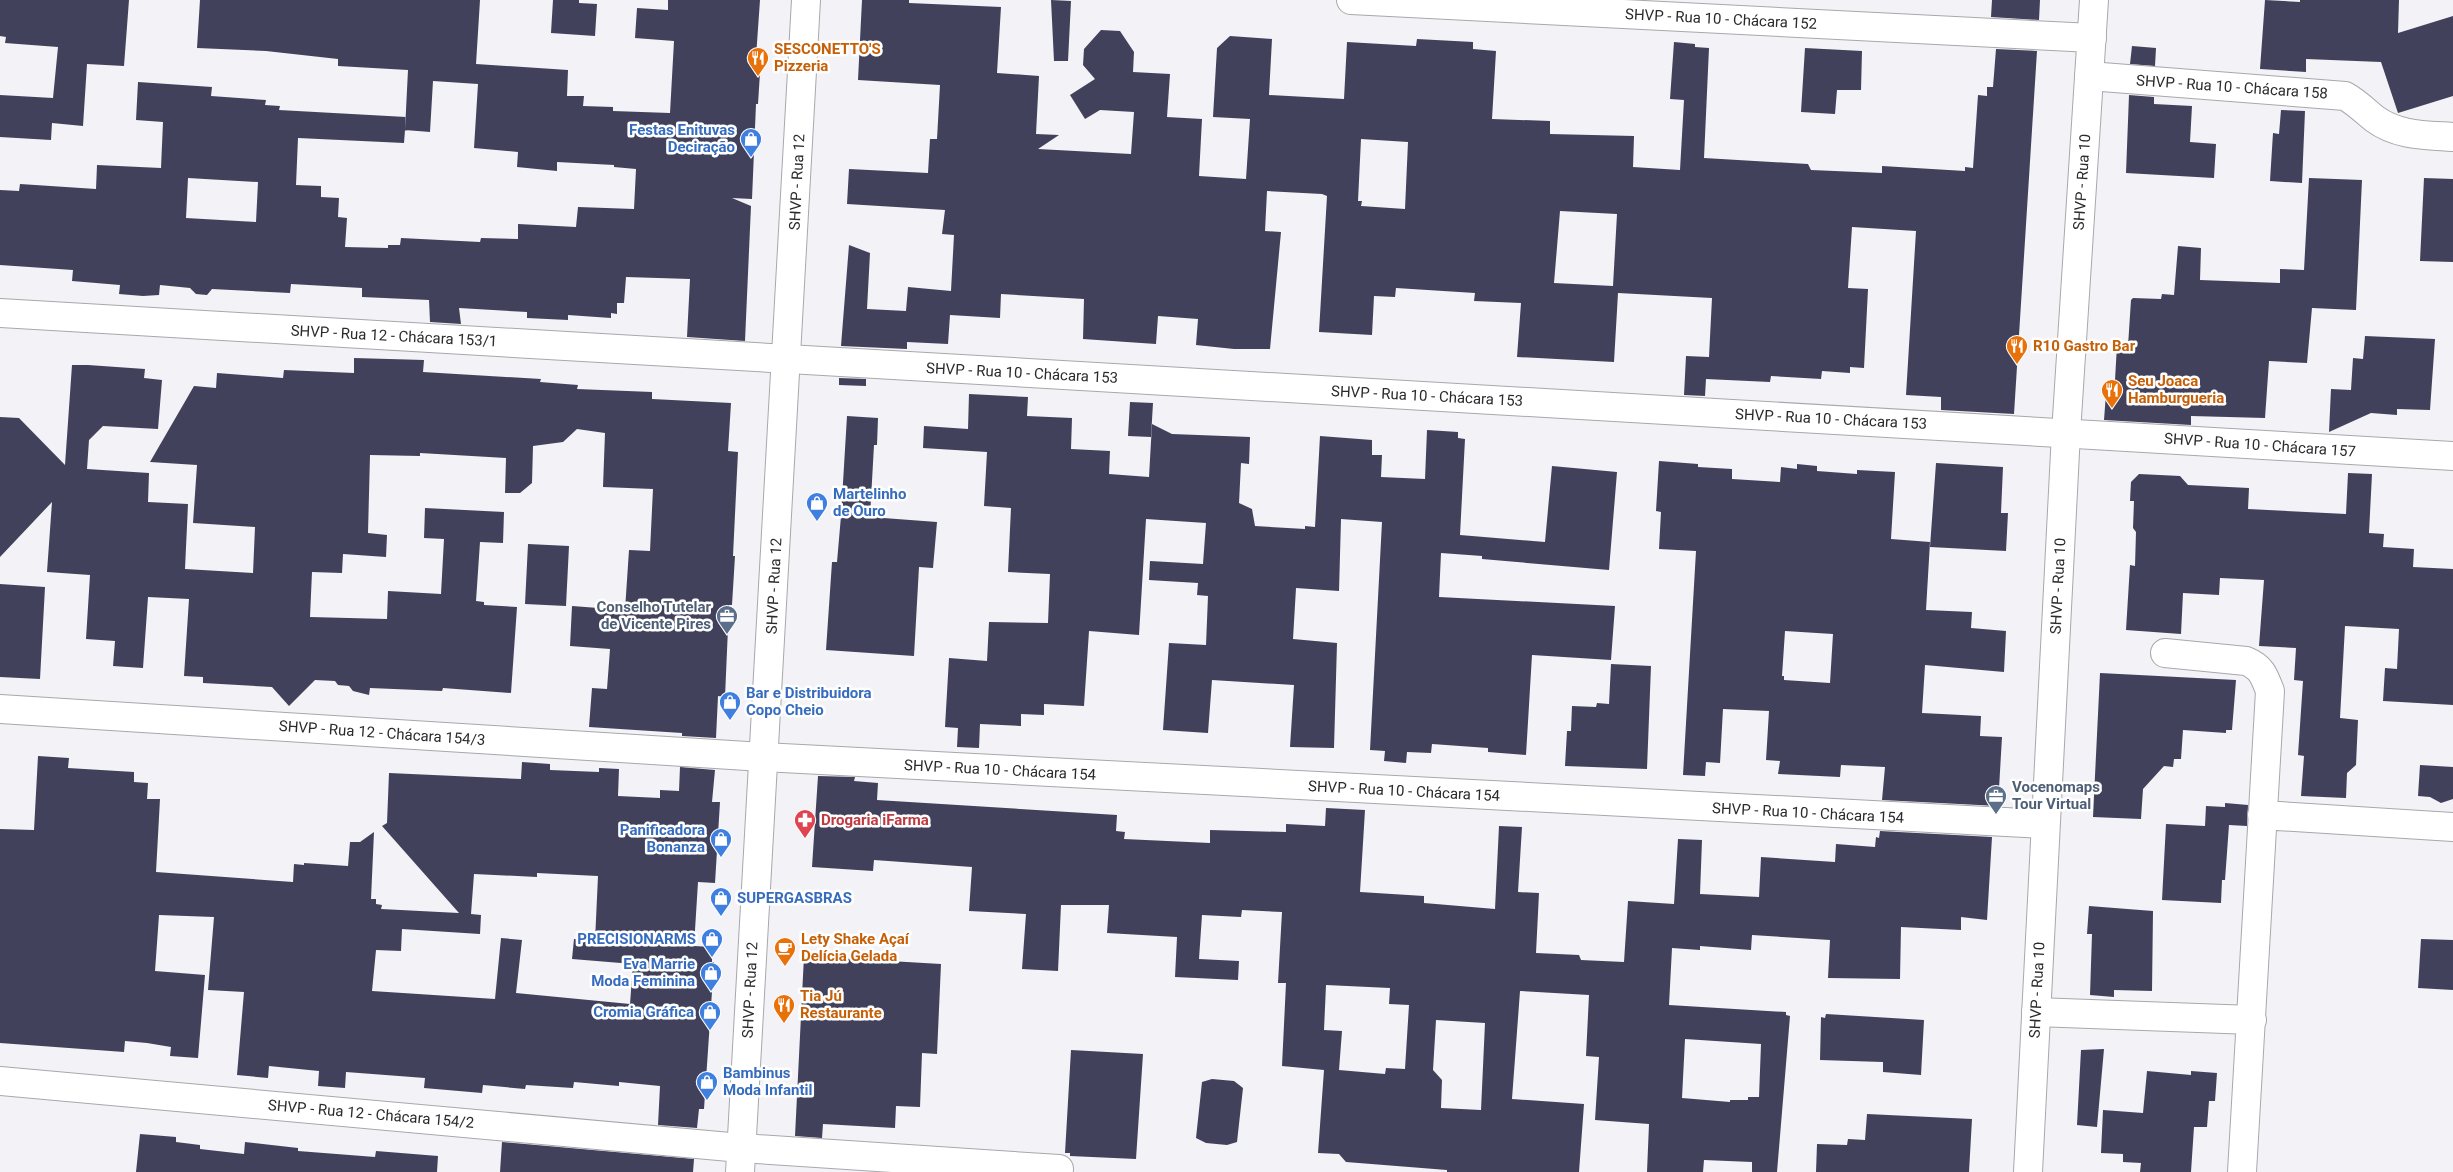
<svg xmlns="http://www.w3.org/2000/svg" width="2453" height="1172" viewBox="0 0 2453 1172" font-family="Roboto,sans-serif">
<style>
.building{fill:#41415c;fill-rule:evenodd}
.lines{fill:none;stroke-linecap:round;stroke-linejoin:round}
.street-casing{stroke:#a8a8ac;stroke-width:30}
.secondary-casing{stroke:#a8a8ac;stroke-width:30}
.street{stroke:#fff;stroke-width:28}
.secondary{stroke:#fff;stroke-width:28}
.labels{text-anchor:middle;stroke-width:5;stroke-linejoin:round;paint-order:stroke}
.street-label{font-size:15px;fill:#2b2b2d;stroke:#fff}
.food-label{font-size:15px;font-weight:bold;fill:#c56008;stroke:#fff;text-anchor:start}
.shop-label{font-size:15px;font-weight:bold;fill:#366cbe;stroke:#fff;text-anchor:end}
.service-label{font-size:15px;font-weight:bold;fill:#4e5e75;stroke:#fff;text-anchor:end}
.health-label{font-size:15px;font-weight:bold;fill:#be3a42;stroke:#fff;text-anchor:start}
</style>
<rect width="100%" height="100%" fill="#f2f2f7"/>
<path class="building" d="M0 0H129L124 66 87 64 83 126 52 123 51 140 0 137V95L53 98 58 47 5 43 6 37 0 36Z
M200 0H480L476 64 568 70 567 96H584L583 106 613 107V111L670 113 674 41 635 38 637 8 668 10V0H760L756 57H761L758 104H756L752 199 732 198 751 206 745 341 687 337 690 279 626 277 624 303H617V314L611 313V318L568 315V320L527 318V312L459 308 461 324 430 322 429 300 362 297V288L291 284 290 293 212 289 207 295 196 294 190 288 160 285 159 295 143 296 119 294 120 285 72 281 73 270 0 265V190L19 191 20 184 96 189 97 165 161 168 163 122 136 120 138 82 212 87 211 96 266 100 265 105 280 106 279 110 406 117 404 143 298 138 296 185 321 186V197L339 198 338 217 347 218 345 247 388 248V245H400L401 238 480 242 481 238 518 239V224L576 227 578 207 634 209 636 169 614 167V165L557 162V171L517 167 518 152 474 148 478 84 433 81 430 132 405 130 408 70 338 66V59L266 51 197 48ZM188 178 258 182 256 222 186 218Z
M553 0H579V3L597 4 595 36 551 33Z
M862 0H909V3L1001 7 997 73 1039 76 1036 134 1059 135 1038 149 1131 154 1134 112 1100 110 1085 119 1070 95 1095 79 1083 65 1084 49 1101 30 1120 31 1134 52 1133 72 1170 74 1167 117 1202 119 1199 176 1246 179 1250 119 1213 117 1217 48 1230 36 1272 39 1269 95 1344 99 1347 42 1416 46 1417 39 1473 42V49L1496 51 1492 119 1550 121V134L1634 136 1633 167 1680 170 1684 100 1670 99 1674 42 1695 44V47L1709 48 1704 158 1808 164 1811 170 1882 173V166L1965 171V167L1973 168 1978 95 1987 96V87H1993L1996 49 2037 51 2014 414 1941 410V397L1906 395 1916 231 1852 227 1848 288 1868 289 1864 368 1850 367V373L1822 371 1821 379 1771 376 1770 382 1706 379 1705 396 1684 395 1686 356 1709 357 1712 298 1618 293 1614 362 1517 357 1521 303 1474 301 1475 293 1396 288 1395 297 1374 296 1372 335 1319 332 1327 196 1322 194 1267 191 1265 231 1281 232 1270 349H1234L1196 345 1198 319 1158 316 1156 344 1083 339 1084 299 1001 294 1000 318 950 315 948 344 907 342V349L841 346 849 245 870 253 867 309 906 311 908 287 951 291 954 235 942 234 945 210 847 204 849 169 928 173 930 139H937L940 85 858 80ZM1361 139 1408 142 1405 209 1361 206 1362 201H1358ZM1560 211 1617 214 1613 286 1554 283Z
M1051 0 1071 1 1068 61H1054Z
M1992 0H2040L2039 20 1991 17Z
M2265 0 2300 2V0H2399L2398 33 2453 16V96L2398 113 2381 62 2306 59V72L2260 69Z
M2132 46 2156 48 2155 66 2130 64Z
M1805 48 1862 51 1861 90H1837L1835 114 1801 112Z
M2129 95 2154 97V104L2192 106 2190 142 2216 144 2214 178 2126 173Z
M2281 110 2305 111 2302 183 2270 181 2273 133 2279 134Z
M2309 178 2362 180 2356 310 2312 308 2307 363 2269 361 2265 418 2191 416V425L2104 420 2107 380H2115L2117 345 2128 346 2131 300 2133 298 2161 299 2162 294 2174 295 2178 246 2201 248 2200 280 2280 283V269L2304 270Z
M2424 178 2453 179V262L2420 261Z
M2365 336 2435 339 2430 410 2397 409V415L2371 413 2329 432 2331 389 2351 390 2353 358 2363 359Z
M354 358 424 360 423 372 541 379 540 382 578 385 577 389 652 392V399L731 403 728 451 738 452 733 556H735L732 605H729L725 697 718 696 716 738 682 736V733L589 727 592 688 607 689 610 649 570 646 572 606 625 610 629 550 650 551 653 489 603 487 605 433 577 429 563 442 533 446 532 483 520 493H505L506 458 420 453V456L370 455 368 533 387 535 386 557 343 554 342 573 312 572 310 617 387 619 388 591 441 594 444 539 424 538 425 508 504 512 503 543 480 542 476 601 484 602V605L517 607 511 693 443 688 442 691 370 688 369 695 353 691 349 686 338 685 335 681 315 680 289 706 272 687 203 683V677L184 676 189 599 148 597 143 668 113 666 115 641 86 639 90 575 47 572 52 502 0 557V417L19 418 65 465 72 365H88L145 369 144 378 162 380 158 429 103 426 89 440 87 469 149 473 148 502 188 504 185 569 253 573 255 527 193 523 197 465 150 462 194 386 216 388 217 373 283 378 284 370 354 373Z
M839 378 866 379V386L839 385Z
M969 394 1028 397 1027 416 1072 418 1071 449 1110 451 1109 474 1149 477 1152 424 1172 434 1250 437 1249 464 1241 463 1239 503 1252 509 1255 526 1305 529V526L1315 527 1320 436 1372 440V455H1382L1381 477 1425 479 1427 430 1458 432V438L1465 439 1460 535 1545 542 1552 466 1617 472 1609 570 1482 559V556L1441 553 1439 597 1615 606 1611 660 1532 655 1526 755 1488 752V748L1432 744 1431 753 1407 752 1406 763 1384 761 1385 751 1370 750 1382 522 1341 519 1339 591 1296 588 1293 639 1337 643 1334 748 1290 747 1294 685 1212 680 1208 733 1163 730 1169 643 1206 645 1208 596 1197 595 1198 583 1149 580 1150 561 1203 564 1206 523 1146 519 1139 635 1089 631 1084 706 1044 704V715L1021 714V726L980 724 979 748 957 747 958 728 945 727 949 658 987 661 989 622 1048 623 1050 574 1008 572 1011 508 984 506 987 452 923 448 924 426 968 429Z
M1130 402 1153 403 1151 437 1128 436Z
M847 416 878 418 877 445H874L870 517 937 522 933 568 919 567 914 656 826 650 832 562H837L841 516Z
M1659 461 1698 464V467L1732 469V479L1780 482 1781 467 1797 469V464L1817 466V471L1857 474V470L1895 472 1891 539 1930 542 1926 610 1972 612 1971 628 2006 631 2004 672 1925 665 1922 713 1981 716 1980 736 2002 737 1998 806 1882 800 1885 767 1841 765 1840 777 1778 774 1780 761 1766 760 1769 711 1723 709 1720 763 1706 762 1705 776 1683 775 1696 551 1659 549 1661 512 1656 511ZM1785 631 1833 634 1830 683 1784 680V676H1782Z
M1936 463 2003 467 2001 513H2008L2006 551 1930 547Z
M2348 473 2372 474 2369 533 2384 534 2383 547 2414 549 2413 567 2453 569V705L2383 701 2385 668 2397 669 2399 629 2345 626 2340 718 2358 720 2356 765 2347 773 2346 798 2301 796 2304 756 2298 755 2303 681 2294 680 2296 648 2259 646 2264 580 2220 578 2219 595 2183 593 2181 634 2126 630 2130 565 2135 566 2136 532 2133 528 2134 501H2130L2131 482 2139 474 2180 476 2188 485 2249 488 2248 509 2346 514Z
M528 544 569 546 566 606 525 604Z
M0 584 45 587 40 679 0 677Z
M1611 664 1651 666 1647 769 1565 766 1567 731H1571L1572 706 1596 707 1597 703 1609 704Z
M2100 673 2236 680 2232 730H2226V733L2183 730 2181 759H2174L2173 767 2164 766 2143 789 2141 819 2093 817Z
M38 756 69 758 68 768 134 772V782L148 783 147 799H160L156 872 293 882 294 864 304 865V863L348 866 350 842H360L374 832 371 899H376V904L382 905 381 909 459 913 382 826 387 823 389 773 521 779 522 762 550 764V770L599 772V768L619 769 618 796 660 798V790L679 791 680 767 715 770 712 802H720L715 883 698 882 694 946 712 947V962H714L704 1109H699L697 1128 658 1125 660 1086 619 1082V1086L574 1082 573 1088 526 1085 525 1089 483 1085 482 1093 424 1088 425 1078 346 1072 345 1088 318 1086 319 1071 269 1066 268 1078 237 1075 244 992 208 990 214 917 159 915 155 971 205 975 198 1058 170 1056 171 1047 147 1043 125 1041 124 1052 0 1043V829L34 830ZM537 873 598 876 595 941 574 939 572 959 633 964 630 1004 516 993 522 940 501 938 495 999 372 991 376 950 401 951 402 929 480 934 481 915 471 914 474 874 537 877Z
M2420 765 2453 767V799L2441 803 2430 797 2418 796Z
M818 776 855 777 854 781 878 783 877 800 1117 815 1116 831 1125 832 1124 839 1210 843V830L1286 832V824L1325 826 1326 808 1365 810 1360 892 1424 896V903L1495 909 1499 826 1522 827 1518 892 1539 893 1536 953 1579 955 1581 960 1624 962 1628 901 1674 904 1678 839 1702 840 1700 894 1759 897 1761 857 1835 862 1836 844 1875 847 1876 837 1879 838 1880 831 1992 837 1987 920 1961 917V930L1901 927 1900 979 1828 978 1830 940 1752 935 1751 950 1700 946V950L1672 948 1669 1005 1786 1012V1015L1790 1016 1777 1172H1752V1162L1704 1160 1703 1172H1647L1649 1124 1595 1120 1599 1057 1586 1056 1589 995 1520 991 1512 1099 1584 1104 1579 1172H1447V1170L1346 1162 1339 1154 1318 1153 1324 1070 1282 1066 1286 983H1278L1282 912 1242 910 1241 917 1202 915 1199 959 1239 961 1238 980 1175 977 1177 937 1107 933 1109 905H1061L1058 971 1022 969 1026 914 969 911 972 867 874 860 873 871 812 867ZM1326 985 1390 988 1389 1004 1409 1005 1405 1069 1386 1068 1385 1074 1339 1070 1342 1031 1324 1030ZM1436 1020 1485 1023 1481 1110 1441 1108 1442 1080 1433 1070ZM1685 1039 1761 1044 1759 1097H1748V1100H1730V1102L1682 1098Z
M2225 803 2248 805 2247 826 2229 825 2225 880H2222L2221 903 2162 900 2166 824 2205 826 2206 806 2225 807Z
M2089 906 2153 911 2152 991 2114 990V997L2090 995 2092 934H2087Z
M2421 939 2453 940V990L2418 988Z
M804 956 941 964 937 1054 922 1053 920 1107 896 1106 895 1128 823 1124 822 1138 795 1136Z
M1826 1014 1924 1020 1921 1075 1883 1072V1062L1820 1060 1821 1017 1825 1018Z
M2104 1049 2097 1127 2077 1125 2081 1050Z
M1071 1050 1143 1054 1136 1159 1070 1156V1153H1065Z
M2147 1071 2191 1075V1071L2217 1073 2215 1101H2209L2207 1127H2194L2191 1172H2140L2141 1163 2123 1162V1154L2101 1153 2103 1110 2143 1113Z
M1212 1079 1234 1081 1243 1088 1237 1142 1227 1145 1206 1143 1196 1138 1202 1082Z
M1867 1114 1972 1119 1969 1172H1816L1817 1144 1847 1145 1848 1139 1865 1140Z
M140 1134 176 1137V1142L200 1145V1149L244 1154 245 1142 298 1148V1151L375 1157 376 1151 438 1156 437 1172H136Z
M502 1142 694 1159 693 1172H500Z"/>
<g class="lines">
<g class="street-casing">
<path id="street" d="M1351 0 2092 38
M2089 76 2345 96C2356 102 2365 111 2375 119 2398 136 2426 135 2453 137
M0 313 2453 456
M2165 653 2246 661C2261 667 2264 675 2270 691L2242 1172
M0 709 763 757 2045 824
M2262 815 2453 827
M2036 1012 2252 1020
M0 1081 741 1148 1059 1169"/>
</g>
<g class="secondary-casing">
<path id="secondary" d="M740 1172 806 0
M2028 1172 2066 433 2094 0"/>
</g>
<use href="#street" class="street"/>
<use href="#secondary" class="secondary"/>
</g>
<defs>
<g id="restaurant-pin" transform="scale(1.125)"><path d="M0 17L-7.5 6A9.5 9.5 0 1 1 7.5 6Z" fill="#e8710a" stroke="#fff"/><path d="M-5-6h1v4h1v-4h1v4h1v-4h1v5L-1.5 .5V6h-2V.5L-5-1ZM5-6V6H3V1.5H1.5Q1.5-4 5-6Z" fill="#fff"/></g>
<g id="shop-pin" transform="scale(1.125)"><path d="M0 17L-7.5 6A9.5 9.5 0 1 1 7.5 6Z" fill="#3f7fe0" stroke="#fff"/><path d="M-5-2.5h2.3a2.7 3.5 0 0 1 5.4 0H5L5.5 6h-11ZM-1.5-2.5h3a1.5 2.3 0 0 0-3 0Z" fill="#fff"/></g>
<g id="office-pin" transform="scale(1.125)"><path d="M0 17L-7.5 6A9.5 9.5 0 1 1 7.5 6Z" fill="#5c6f8a" stroke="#fff"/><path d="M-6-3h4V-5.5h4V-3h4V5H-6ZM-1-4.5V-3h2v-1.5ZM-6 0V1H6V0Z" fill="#fff"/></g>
<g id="pharmacy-pin" transform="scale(1.125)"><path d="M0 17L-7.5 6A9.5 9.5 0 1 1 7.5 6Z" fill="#e0444e" stroke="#fff"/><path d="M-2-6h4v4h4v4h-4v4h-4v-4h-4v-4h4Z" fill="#fff"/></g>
<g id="cafe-pin" transform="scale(1.125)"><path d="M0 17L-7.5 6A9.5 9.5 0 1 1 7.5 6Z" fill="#e8710a" stroke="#fff"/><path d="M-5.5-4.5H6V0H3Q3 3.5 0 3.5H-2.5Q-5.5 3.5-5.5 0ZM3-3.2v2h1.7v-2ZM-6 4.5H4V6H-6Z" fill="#fff"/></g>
</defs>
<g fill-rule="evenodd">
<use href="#restaurant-pin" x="758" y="58"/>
<use href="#shop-pin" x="751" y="139"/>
<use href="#restaurant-pin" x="2017" y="346"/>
<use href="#restaurant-pin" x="2112" y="390"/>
<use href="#shop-pin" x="817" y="503"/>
<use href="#office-pin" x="727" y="616"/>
<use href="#shop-pin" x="730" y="702"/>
<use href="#office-pin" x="1996" y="796"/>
<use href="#pharmacy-pin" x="805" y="820"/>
<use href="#shop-pin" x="721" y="839"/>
<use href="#shop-pin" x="721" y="898"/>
<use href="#shop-pin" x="712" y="939"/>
<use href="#cafe-pin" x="785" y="948"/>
<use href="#shop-pin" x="711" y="973"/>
<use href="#restaurant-pin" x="784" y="1005"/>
<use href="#shop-pin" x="710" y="1012"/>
<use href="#shop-pin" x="707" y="1082"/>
</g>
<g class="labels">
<g class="street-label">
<text transform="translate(1721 19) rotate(3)" y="5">SHVP - Rua 10 - Chácara 152</text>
<text transform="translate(2232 87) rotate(4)" y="5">SHVP - Rua 10 - Chácara 158</text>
<text transform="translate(797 182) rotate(-87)" y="5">SHVP - Rua 12</text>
<text transform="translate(2082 182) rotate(-86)" y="5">SHVP - Rua 10</text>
<text transform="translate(394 336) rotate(3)" y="5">SHVP - Rua 12 - Chácara 153/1</text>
<text transform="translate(1022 373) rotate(3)" y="5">SHVP - Rua 10 - Chácara 153</text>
<text transform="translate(1427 396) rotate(3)" y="5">SHVP - Rua 10 - Chácara 153</text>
<text transform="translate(1831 419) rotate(3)" y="5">SHVP - Rua 10 - Chácara 153</text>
<text transform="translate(2260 445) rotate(4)" y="5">SHVP - Rua 10 - Chácara 157</text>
<text transform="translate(774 586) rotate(-87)" y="5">SHVP - Rua 12</text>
<text transform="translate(2058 586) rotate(-87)" y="5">SHVP - Rua 10</text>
<text transform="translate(382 733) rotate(4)" y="5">SHVP - Rua 12 - Chácara 154/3</text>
<text transform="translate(1000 770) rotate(3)" y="5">SHVP - Rua 10 - Chácara 154</text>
<text transform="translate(1404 791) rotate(3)" y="5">SHVP - Rua 10 - Chácara 154</text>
<text transform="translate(1808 813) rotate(3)" y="5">SHVP - Rua 10 - Chácara 154</text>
<text transform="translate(750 990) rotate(-87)" y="5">SHVP - Rua 12</text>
<text transform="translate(2037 990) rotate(-87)" y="5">SHVP - Rua 10</text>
<text transform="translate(371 1114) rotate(5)" y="5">SHVP - Rua 12 - Chácara 154/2</text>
</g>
<g class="food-label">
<text x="774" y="54">SESCONETTO'S<tspan x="774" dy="17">Pizzeria</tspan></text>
<text x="2033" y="351">R10 Gastro Bar</text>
<text x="2128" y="386">Seu Joaca<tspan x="2128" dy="17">Hamburgueria</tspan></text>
<text x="801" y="944">Lety Shake Açaí<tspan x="801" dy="17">Delícia Gelada</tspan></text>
<text x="800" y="1001">Tia Jú<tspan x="800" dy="17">Restaurante</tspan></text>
</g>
<g class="shop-label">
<text x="735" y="135">Festas Enituvas<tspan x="735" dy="17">Deciração</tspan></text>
<text x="833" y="499" text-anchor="start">Martelinho<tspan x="833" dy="17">de Ouro</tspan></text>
<text x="746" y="698" text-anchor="start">Bar e Distribuidora<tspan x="746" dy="17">Copo Cheio</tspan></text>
<text x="705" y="835">Panificadora<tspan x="705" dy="17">Bonanza</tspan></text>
<text x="737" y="903" text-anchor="start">SUPERGASBRAS</text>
<text x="696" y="944">PRECISIONARMS</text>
<text x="695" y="969">Eva Marrie<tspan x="695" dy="17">Moda Feminina</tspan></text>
<text x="694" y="1017">Cromia Gráfica</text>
<text x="723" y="1078" text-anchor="start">Bambinus<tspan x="723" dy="17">Moda Infantil</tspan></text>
</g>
<g class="service-label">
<text x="711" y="612">Conselho Tutelar<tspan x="711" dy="17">de Vicente Pires</tspan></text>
<text x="2012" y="792" text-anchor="start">Vocenomaps<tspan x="2012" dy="17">Tour Virtual</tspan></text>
</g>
<g class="health-label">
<text x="821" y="825">Drogaria iFarma</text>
</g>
</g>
</svg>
